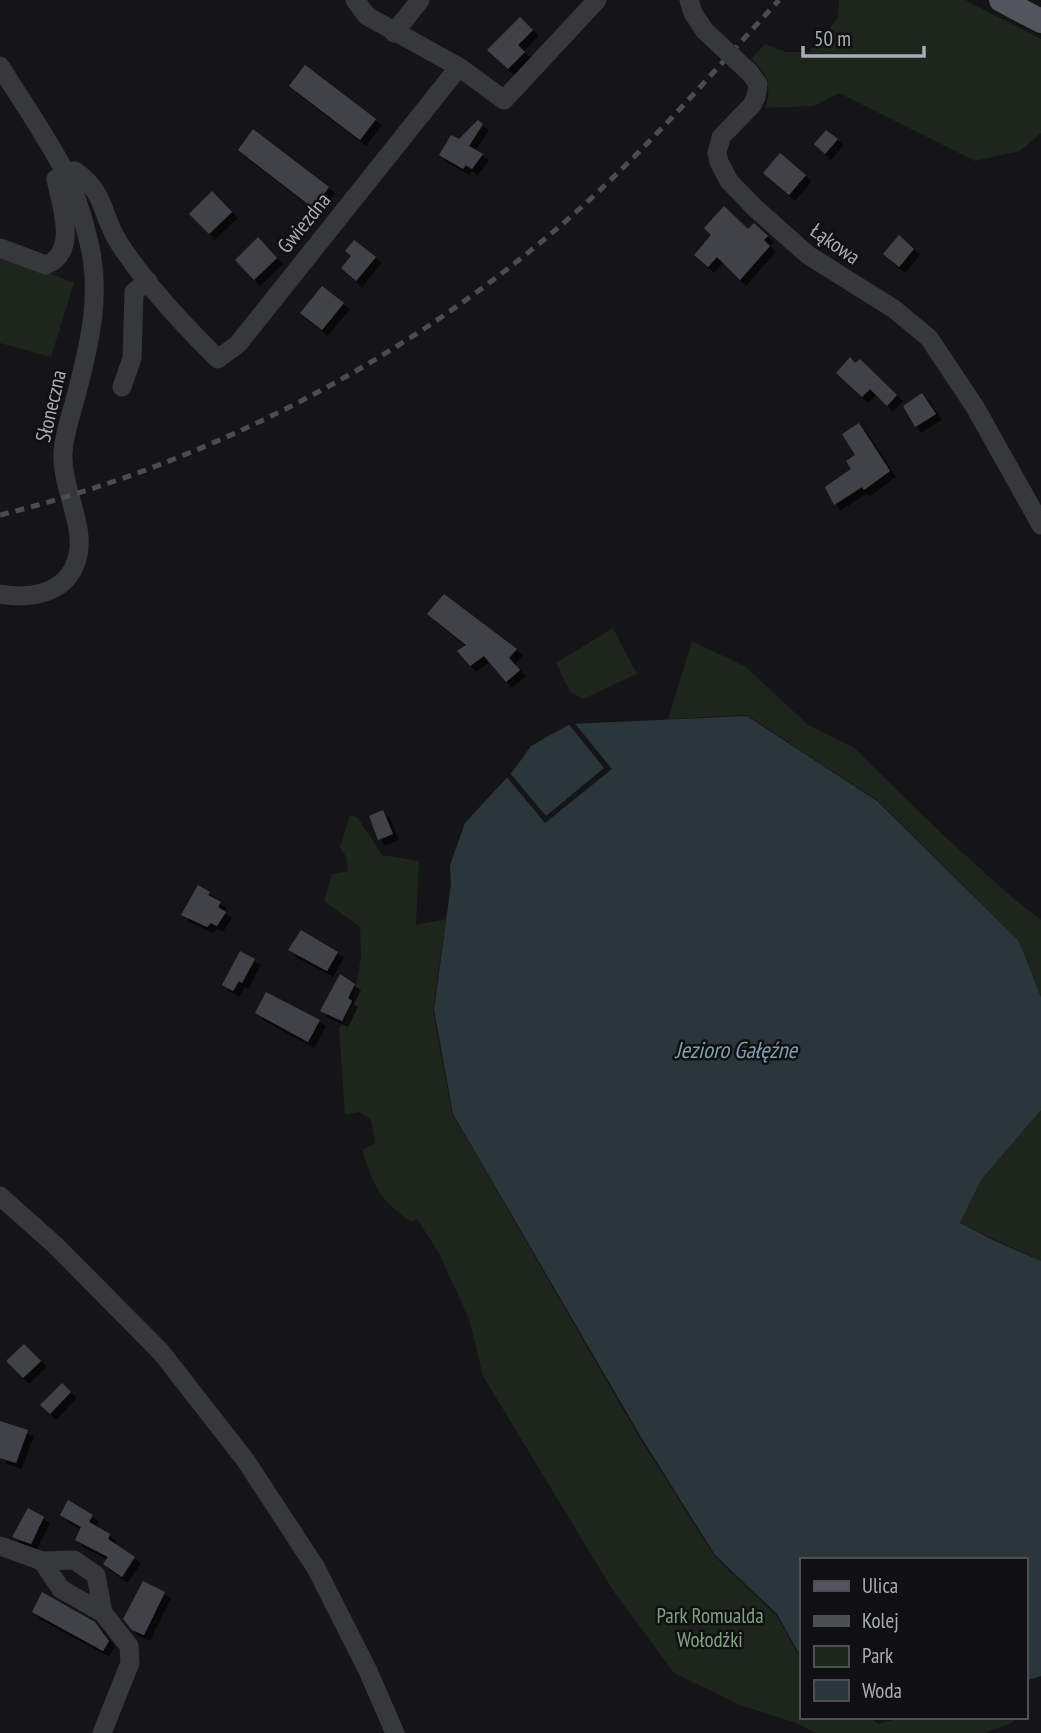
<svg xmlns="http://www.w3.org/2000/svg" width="1041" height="1733" viewBox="0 0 1041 1733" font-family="'PT Sans Narrow',sans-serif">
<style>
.green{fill:#1d251d}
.water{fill:#2b363b}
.pier{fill:#151517}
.building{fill:#414347;filter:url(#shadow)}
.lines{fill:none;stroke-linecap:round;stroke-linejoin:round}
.minor{stroke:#36383c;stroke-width:19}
.major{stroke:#52555b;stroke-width:24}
.rail{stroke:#494c51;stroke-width:5;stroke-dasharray:9 7;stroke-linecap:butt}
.minor-bridge{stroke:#36383c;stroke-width:19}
.labels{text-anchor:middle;stroke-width:5;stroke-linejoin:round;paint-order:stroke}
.street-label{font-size:21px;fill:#a7aeb7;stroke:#101012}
.park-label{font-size:21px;fill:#80a37e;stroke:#101012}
.water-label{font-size:23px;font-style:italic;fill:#7ea0b3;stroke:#101012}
</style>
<defs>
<filter id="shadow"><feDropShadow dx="6" dy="6" stdDeviation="0" flood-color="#0009"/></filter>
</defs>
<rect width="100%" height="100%" fill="#151517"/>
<path class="green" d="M839 0H965L1041 39V133L1020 151 975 161 839 93 813 106 765 108C772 85 769 74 751 59L765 44 786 52H809L837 19Z
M0 253 74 283 51 357 0 343Z
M613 628 637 674 583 699 570 692 556 663Z
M692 641 746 667 808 725 853 747 942 834 1014 899 1041 920V996L1019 941 877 800 747 715 668 719Z
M350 815 358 818 382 855 419 861 416 925 446 919 433 1011 452 1113 639 1437 715 1557 776 1615 801 1659V1717H869L878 1724 905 1717H1016L1012 1723 984 1733H817L796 1723 740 1705 674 1673 612 1589 483 1376 469 1319 439 1253 417 1219 411 1222C377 1197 375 1188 362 1150L375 1143 371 1120 359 1112 345 1115 339 1029 353 1004 361 956 360 927 324 901 332 874 348 871 346 857 340 847Z
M1041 1110V1261L960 1223 981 1180Z"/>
<path class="water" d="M747 716 877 801 1019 941 1041 997V1110L981 1180 960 1223 995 1241 1041 1261V1676L1025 1681V1560H801V1657L777 1614 715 1555 641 1437 453 1114 434 1010 451 884 450 865 465 823 513 771 531 746 570 724Z"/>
<path class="pier" d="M572 720 612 769 545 823 506 776 510 773 546 816 604 768 567 722Z"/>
<path class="building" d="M520 17 533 30 518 45 525 52 508 69 487 50Z
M305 65 376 119 360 140 289 86Z
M478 120 483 124 469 146 483 154 472 169 466 165 463 169 439 155 451 135 459 139Z
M253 129 329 187 313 208 238 150Z
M826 130 838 139 825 154 814 144Z
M780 153 806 175 789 195 763 173Z
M212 191 232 212 209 234 189 214Z
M724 206 748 229 754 223 768 236 764 240 770 246 740 280 717 257 708 267 694 255 711 235 704 228Z
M899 235 914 249 899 267 883 254Z
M258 237 277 258 254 280 235 260Z
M354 240 376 257 356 281 341 268 351 256 345 251Z
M322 286 344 303 322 330 300 313Z
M850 357 855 363 860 359 897 395 887 406 870 389 862 397 836 373Z
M922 393 936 414 915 427 903 406Z
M859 423 890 471 864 490 862 487 834 505 825 487 851 469 846 461 855 455 842 434Z
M444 594 517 649 509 658 520 670 506 682 484 656 470 666 457 651 466 645 427 614Z
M383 810 393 834 378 840 369 816Z
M198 885 210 892 208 895 221 902 218 907 226 912 217 926 211 923 207 927 181 915Z
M301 930 338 952 327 971 288 950Z
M240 951 255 959 242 983 239 981 233 991 222 985Z
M340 974 355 984 348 998 352 1001 342 1021 320 1011Z
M266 992 320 1020 308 1042 255 1013Z
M24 1344 41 1361 23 1378 6 1361Z
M62 1383 71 1392 50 1414 40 1405Z
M0 1421 28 1430 16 1463 0 1458Z
M68 1500 93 1515 89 1522 110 1534 108 1539 135 1557 122 1577 103 1564 108 1557 75 1540 81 1527 60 1515Z
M28 1508 44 1517 31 1544 12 1537Z
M143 1581 165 1592 144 1635 132 1630 123 1619Z
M42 1592 95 1622 109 1641 103 1651 32 1612Z"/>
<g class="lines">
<path class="minor" d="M355 0 367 16 459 67 504 100 597 0
M689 0 693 13 705 31
M394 33 420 0
M0 66C21 100 45 134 64 170 74 189 82 214 87 235 103 290 90 343 76 396 71 415 64 434 63 453 61 491 91 532 74 567 61 595 27 599 0 594
M750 73 758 84 756 97 752 105 721 137 717 153 719 162 729 181 755 208 808 255 894 309 929 338 975 407 1041 525
M65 172 75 171C107 194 100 213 119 243 147 286 182 323 218 359L238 344 459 67
M0 248 46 265C79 252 61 205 56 179L64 173
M122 387 132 358 134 292 148 281
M0 1196 55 1245 161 1352 246 1461 316 1568 368 1671 395 1733
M0 1546 42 1561 74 1560 96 1575 103 1613 129 1646 130 1663 102 1733
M42 1561 61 1589 103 1613"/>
<path class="major" d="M1001 0 1041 21"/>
<path class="rail" d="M0 515C217 461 421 353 586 203 655 140 716 69 779 0"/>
<path class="minor-bridge" d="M705 31 750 73"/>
</g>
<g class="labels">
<g class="street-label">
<text transform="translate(304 223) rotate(-51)" y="7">Gwiezdna</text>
<text transform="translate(835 244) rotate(35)" y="7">Łąkowa</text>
<text transform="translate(51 406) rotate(-77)" y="7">Słoneczna</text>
</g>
<g class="park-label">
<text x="710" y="1623">Park Romualda<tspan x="710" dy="24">Wołodźki</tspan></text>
</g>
<g class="water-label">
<text x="736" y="1058">Jezioro Gałęźne</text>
</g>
</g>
<rect x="800" y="1558" width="228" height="161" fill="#101012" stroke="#4c4f54" stroke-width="2"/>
<rect x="814" y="1581" width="35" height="10" fill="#52555b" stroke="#4c4f54" stroke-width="2"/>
<text x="862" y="1593" font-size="21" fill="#a7aeb7">Ulica</text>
<rect x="814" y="1616" width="35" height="10" fill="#494c51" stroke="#4c4f54" stroke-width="2"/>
<text x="862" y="1628" font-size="21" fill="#a7aeb7">Kolej</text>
<rect x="814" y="1646" width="35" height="21" fill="#1d251d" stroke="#4c4f54" stroke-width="2"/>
<text x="862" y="1663" font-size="21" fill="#a7aeb7">Park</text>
<rect x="814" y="1680" width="35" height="21" fill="#2b363b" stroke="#4c4f54" stroke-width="2"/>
<text x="862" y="1698" font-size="21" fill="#a7aeb7">Woda</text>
<path d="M803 46v10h121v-10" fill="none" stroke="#a7aeb7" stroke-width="3.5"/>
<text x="814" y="46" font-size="21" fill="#a7aeb7" stroke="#101012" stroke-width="5" paint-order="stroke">50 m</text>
</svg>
